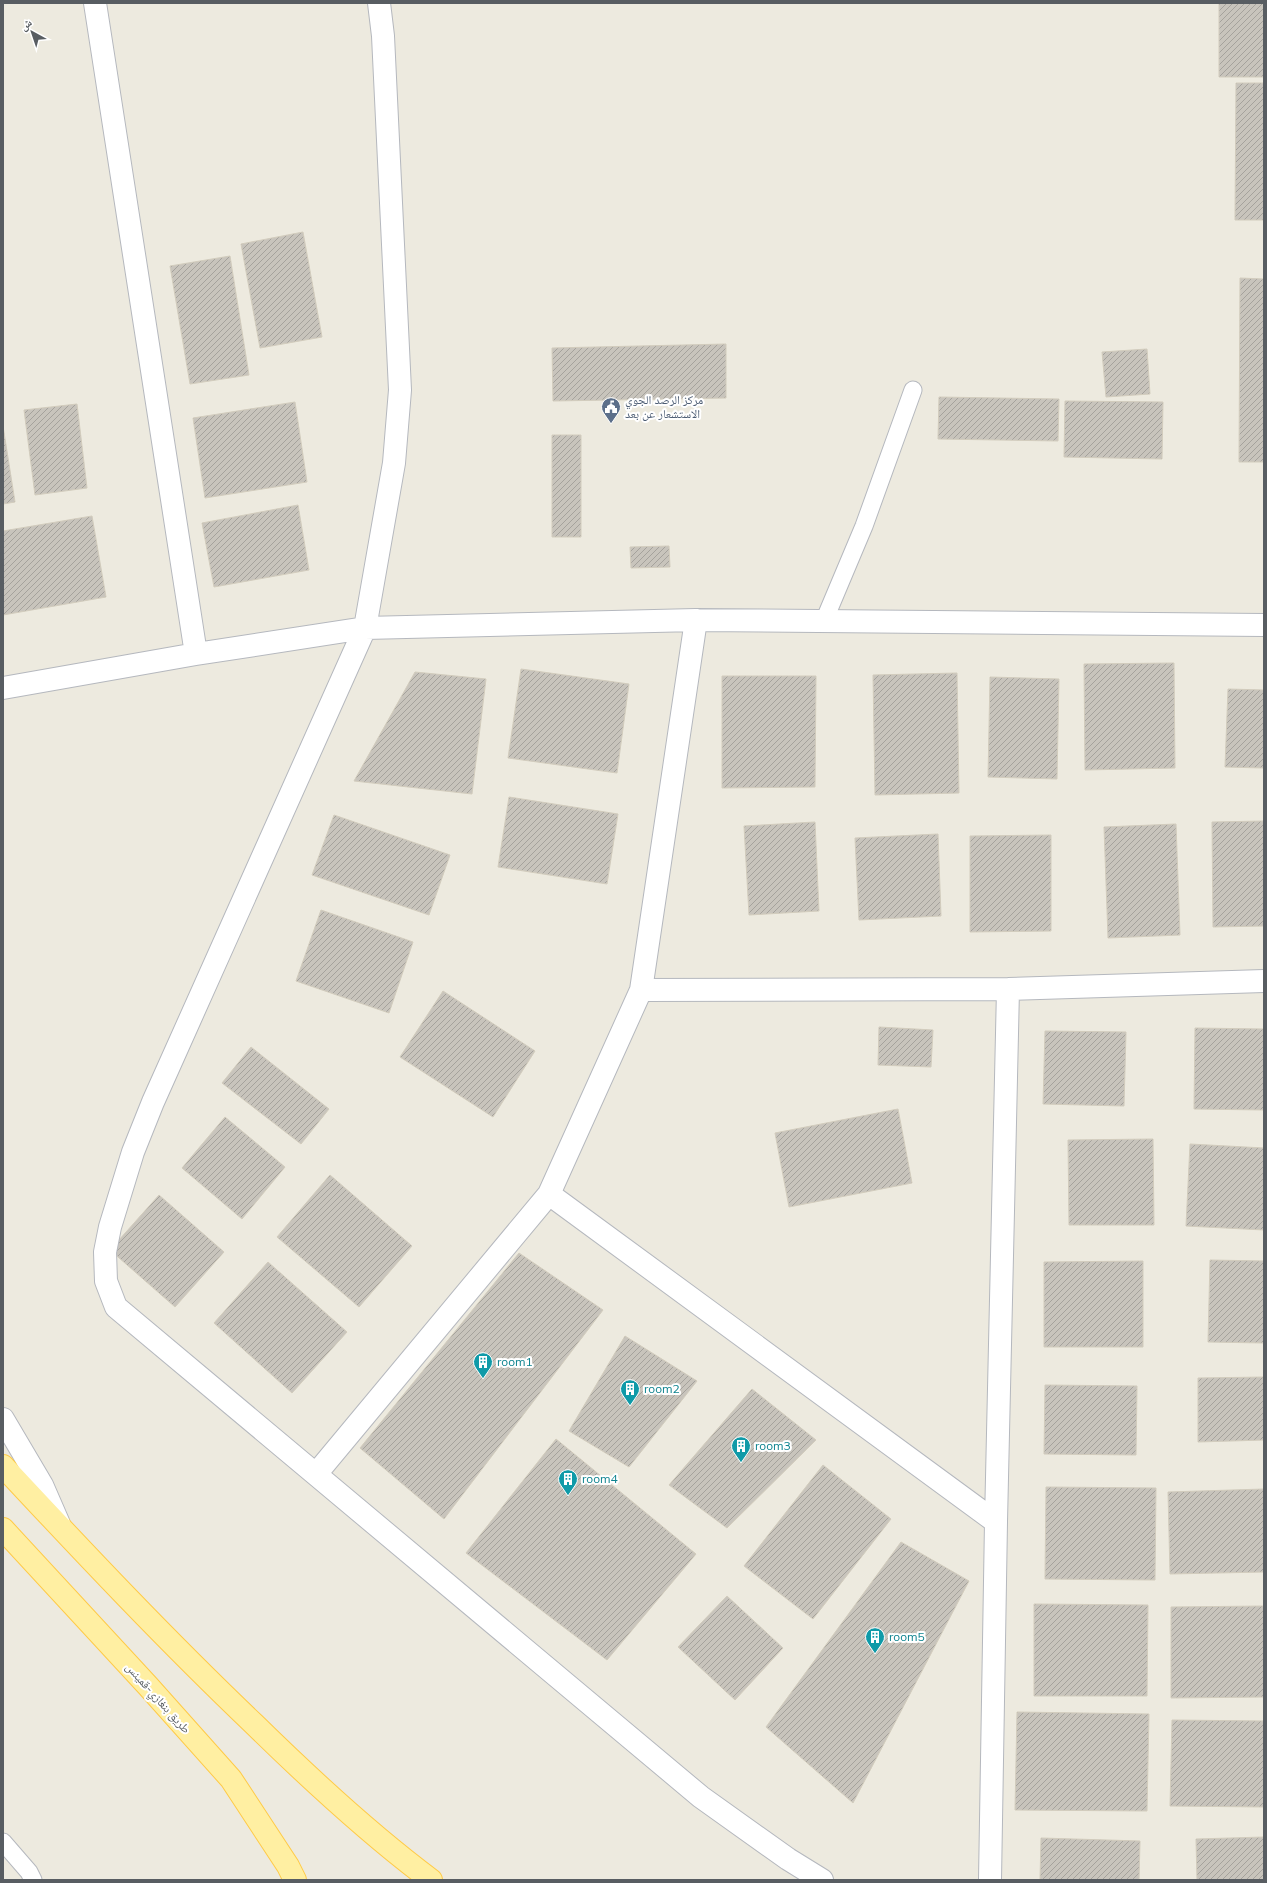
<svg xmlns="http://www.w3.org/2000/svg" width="1267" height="1883" viewBox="0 0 1267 1883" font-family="Mulish,'Noto Naskh Arabic',sans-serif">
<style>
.building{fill:url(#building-hatch);stroke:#d2ccbd}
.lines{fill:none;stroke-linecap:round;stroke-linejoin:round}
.service-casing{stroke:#b5b8be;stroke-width:19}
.minor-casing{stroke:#b5b8be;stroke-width:24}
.primary-casing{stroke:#ffca46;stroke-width:24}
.service{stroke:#fff;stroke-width:17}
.minor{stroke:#fff;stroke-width:22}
.primary{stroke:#ffefa2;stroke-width:22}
.labels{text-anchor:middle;stroke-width:4;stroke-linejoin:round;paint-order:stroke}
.service-label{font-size:12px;fill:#4e5e75;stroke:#fff;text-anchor:start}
.culture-label{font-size:12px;fill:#0d838f;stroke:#fff;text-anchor:start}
.street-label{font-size:12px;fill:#585d62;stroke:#fff}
</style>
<defs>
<pattern id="building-hatch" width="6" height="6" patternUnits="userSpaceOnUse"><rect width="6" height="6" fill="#c8c4bc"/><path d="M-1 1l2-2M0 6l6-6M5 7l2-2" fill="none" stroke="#a5a29c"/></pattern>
</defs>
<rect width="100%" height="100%" fill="#edeadf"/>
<path class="building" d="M1219 3H1264V77H1219Z
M1236 83H1264V220H1235Z
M303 232 322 337 260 348 241 244Z
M230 256 249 375 190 384 170 266Z
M1240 278 1264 279V462H1239Z
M726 344V398L553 401 552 348Z
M1147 349 1150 394 1106 397 1102 352Z
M939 397 1059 399 1058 441 938 439Z
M1065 401 1163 402 1162 459 1064 457Z
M295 402 307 482 205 498 193 418Z
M77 404 87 488 35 495 24 410Z
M3 426 15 502 3 504Z
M552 435H581V537H552Z
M298 505 309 570 214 587 202 523Z
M92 516 106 597 3 615V531Z
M669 546 670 567 631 568 630 547Z
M1174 663 1175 768 1085 770 1084 664Z
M521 669 629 684 617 773 508 758Z
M415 672 486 679 472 794 354 781Z
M957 673 959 793 875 795 873 675Z
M722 676H816L815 787 722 788Z
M990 677 1059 679 1057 779 988 777Z
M1228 689 1264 690V768L1225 767Z
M509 797 618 814 607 884 498 867Z
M334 815 450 855 429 915 312 875Z
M1264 821V926L1213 927 1212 822Z
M815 822 819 911 749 915 744 826Z
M1176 824 1180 935 1108 938 1104 827Z
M938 834 941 916 859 920 855 838Z
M1051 835V931L970 932V836Z
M321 910 413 942 389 1013 296 981Z
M443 991 535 1051 493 1117 400 1057Z
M879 1027 933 1030 931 1067 878 1065Z
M1195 1028 1264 1029V1110L1194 1109Z
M1045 1031 1126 1032 1124 1106 1043 1104Z
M251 1047 329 1109 301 1144 222 1083Z
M898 1109 912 1183 789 1207 775 1133Z
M225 1117 285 1167 242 1219 182 1168Z
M1153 1139 1154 1225H1069L1068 1140Z
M1190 1144 1264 1148V1230L1186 1226Z
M330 1175 412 1246 359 1307 277 1237Z
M159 1195 224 1252 175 1307 110 1250Z
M519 1253 603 1310 444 1519 360 1448Z
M1210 1260 1264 1261V1343L1208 1342Z
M1143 1261V1347H1044V1262Z
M268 1262 347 1332 292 1393 214 1323Z
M625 1336 697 1381 629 1467 569 1431Z
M1264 1377V1440L1198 1442V1378Z
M1045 1385 1137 1386 1136 1455 1044 1454Z
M752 1389 816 1440 727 1528 669 1485Z
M556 1439 696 1554 607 1660 466 1553Z
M823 1465 891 1519 813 1619 744 1566Z
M1046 1487 1156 1488 1155 1580 1045 1579Z
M1264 1489V1572L1170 1574 1168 1492Z
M901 1542 969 1581 853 1803 766 1727Z
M727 1596 783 1648 735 1700 678 1647Z
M1034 1604 1148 1605 1147 1696H1034Z
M1264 1606V1697L1171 1698V1607Z
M1017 1712 1149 1714 1147 1811 1015 1810Z
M1172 1720 1264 1721V1807L1170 1806Z
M1264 1837V1880H1197L1196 1839Z
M1041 1838 1140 1841 1139 1880H1040Z"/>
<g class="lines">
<g class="service-casing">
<path id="service" d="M824 621 864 526 913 390
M3 1842 29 1872 33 1880"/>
</g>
<g class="minor-casing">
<path id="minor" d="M95 3 196 654
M379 3 383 36 400 390 394 463 365 628 153 1102 133 1152 110 1227 105 1252 106 1281 116 1307 701 1797 788 1859 822 1880
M3 688 196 654 365 628 696 620 1264 625
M641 990 1008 989 1264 981
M549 1194 996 1522
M3 1419 42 1485 59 1524
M316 1474 549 1194 641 990 696 620
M990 1880 996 1522 1008 989"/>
</g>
<g class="primary-casing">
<path id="primary" d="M3 1466C85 1554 167 1641 254 1724 310 1779 368 1833 431 1880
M3 1529 148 1686 231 1779 288 1866 295 1880"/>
</g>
<use href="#service" class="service"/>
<use href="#minor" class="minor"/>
<use href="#primary" class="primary"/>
</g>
<defs>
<g id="civic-pin" transform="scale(1)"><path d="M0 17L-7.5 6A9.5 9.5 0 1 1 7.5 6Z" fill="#5c6f8a" stroke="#fff"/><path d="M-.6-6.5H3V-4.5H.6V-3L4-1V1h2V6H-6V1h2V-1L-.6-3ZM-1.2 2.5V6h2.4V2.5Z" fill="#fff"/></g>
<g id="building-pin" transform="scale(1)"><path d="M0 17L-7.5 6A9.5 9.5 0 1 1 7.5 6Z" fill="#0f9aa8" stroke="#fff"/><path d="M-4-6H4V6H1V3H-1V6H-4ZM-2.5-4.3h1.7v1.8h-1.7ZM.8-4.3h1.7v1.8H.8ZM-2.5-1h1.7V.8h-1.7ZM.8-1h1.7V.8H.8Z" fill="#fff"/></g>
</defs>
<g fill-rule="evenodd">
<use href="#civic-pin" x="611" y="407"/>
<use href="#building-pin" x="483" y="1362"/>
<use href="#building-pin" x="630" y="1389"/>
<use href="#building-pin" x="741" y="1446"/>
<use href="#building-pin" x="568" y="1479"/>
<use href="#building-pin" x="875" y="1637"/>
</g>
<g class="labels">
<g class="service-label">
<text x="625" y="404">مركز الرصد الجوي<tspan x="625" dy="14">الاستشعار عن بعد</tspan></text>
</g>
<g class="culture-label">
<text x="497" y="1366">room1</text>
<text x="644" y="1393">room2</text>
<text x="755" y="1450">room3</text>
<text x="582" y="1483">room4</text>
<text x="889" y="1641">room5</text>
</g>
<g class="street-label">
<text transform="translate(158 1698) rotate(48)" y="4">طريق بنغازي-قمينس</text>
</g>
</g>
<rect width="1267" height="1883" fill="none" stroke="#585d62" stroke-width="8"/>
<g transform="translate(32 32) rotate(320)" stroke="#ffffff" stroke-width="3" paint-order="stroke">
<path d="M0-3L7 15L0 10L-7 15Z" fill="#585d62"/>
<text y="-6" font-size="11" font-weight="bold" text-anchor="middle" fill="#585d62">ش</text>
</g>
</svg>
